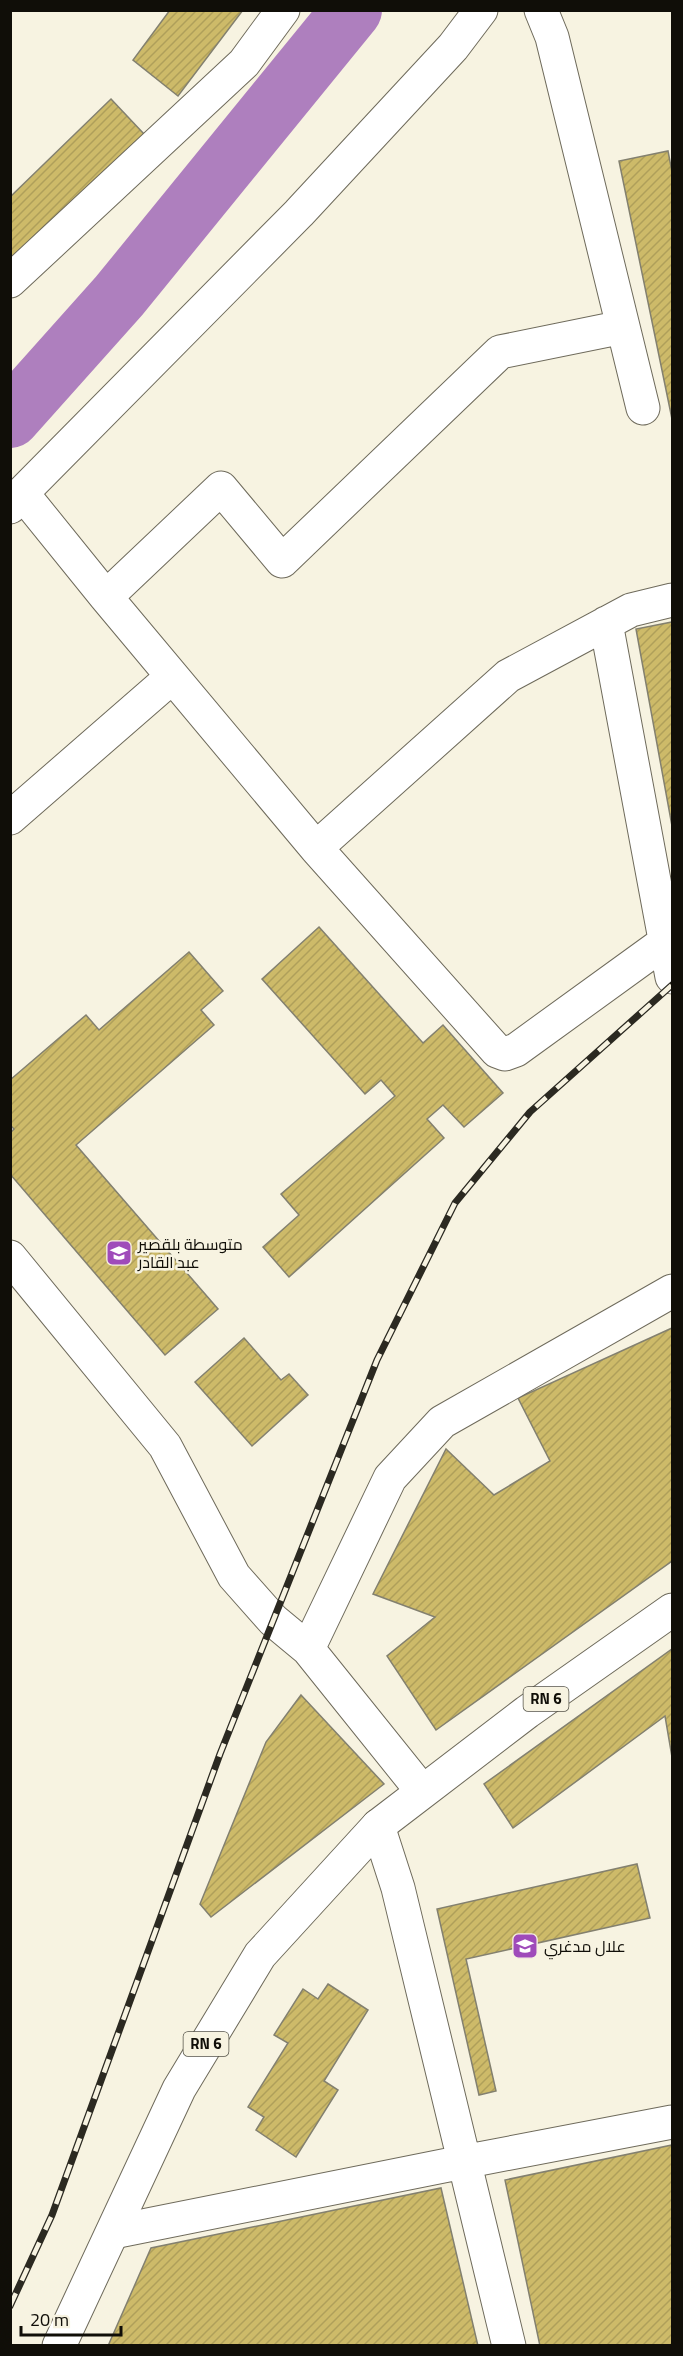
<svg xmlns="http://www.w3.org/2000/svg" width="683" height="2356" viewBox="0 0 683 2356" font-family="'Titillium Web',Cairo,sans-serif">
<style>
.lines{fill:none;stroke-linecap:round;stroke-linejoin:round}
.river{stroke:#ae7fbe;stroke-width:60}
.building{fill:url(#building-hatch);stroke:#83806f;stroke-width:1.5}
.minor-casing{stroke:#6e6a5b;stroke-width:35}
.highway-casing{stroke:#6e6a5b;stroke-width:35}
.minor{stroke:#fff;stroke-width:33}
.highway{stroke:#fff;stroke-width:33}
.rail-casing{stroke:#2b2921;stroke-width:7}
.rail{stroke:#f7f3e1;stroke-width:4.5;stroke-dasharray:14;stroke-linecap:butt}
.labels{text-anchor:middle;stroke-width:5;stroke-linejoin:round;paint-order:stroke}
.shield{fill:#f7f3e1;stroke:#555349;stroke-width:1.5}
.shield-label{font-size:15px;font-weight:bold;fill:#100e08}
.poi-label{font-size:16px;fill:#100e08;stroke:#f7f3e1;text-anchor:start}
</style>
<defs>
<pattern id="building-hatch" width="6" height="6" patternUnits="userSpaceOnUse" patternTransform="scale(1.5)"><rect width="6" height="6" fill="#cdba69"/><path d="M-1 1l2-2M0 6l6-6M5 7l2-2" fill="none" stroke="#af9f5a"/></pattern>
</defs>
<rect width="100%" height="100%" fill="#f7f3e1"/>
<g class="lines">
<path class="river" d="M10 418 119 296 352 10"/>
</g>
<path class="building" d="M170 10H243L178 96 133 60Z
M111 99 144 134 10 263V197Z
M668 151 672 172V419L619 161Z
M672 622V826L636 629Z
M319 927 423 1043 443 1025 503 1093 464 1127 443 1105 427 1119 444 1138 289 1277 263 1247 299 1215 281 1194 395 1096 381 1080 365 1094 262 979Z
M189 952 223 991 201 1010 214 1025 76 1145 218 1309 165 1355 10 1174V1133L14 1129 10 1125V1080L86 1015 99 1030Z
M672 1328V1561L436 1730 387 1656 435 1617 373 1594 446 1449 494 1495 550 1461 518 1398Z
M244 1338 281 1380 289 1374 308 1395 252 1446 195 1382Z
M672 1649V1757L665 1716 513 1828 484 1784Z
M301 1695 384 1784 211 1917 200 1904 266 1742Z
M637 1864 650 1918 466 1959 496 2091 479 2095 437 1909Z
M328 1984 368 2010 324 2081 338 2090 296 2157 256 2130 264 2117 248 2107 288 2043 274 2035 303 1989 318 1999Z
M672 2145V2346H540L505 2180Z
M441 2188 478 2346H108L151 2248Z"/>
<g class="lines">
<g class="minor-casing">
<path id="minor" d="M541 10 552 37 643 408
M10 281 244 63 283 10
M22 493 106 597 316 848 497 1051 505 1054 516 1050 672 937
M10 507 22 493 299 213 453 47 481 10
M106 597 221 488 282 561 500 352 623 327
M606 623 672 977
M10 818 172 677
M316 848 508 676 631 610 672 600
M10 1257 165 1446 234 1576 273 1620 308 1649 422 1791
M308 1649 390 1478 442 1422 672 1291
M378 1826 398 1888 509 2346
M113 2232 463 2162 672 2122"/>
</g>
<g class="highway-casing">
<path id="highway" d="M59 2346 179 2089 260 1955 378 1826 527 1712 672 1610"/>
</g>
<use href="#minor" class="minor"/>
<use href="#highway" class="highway"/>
<g class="rail-casing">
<path id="rail" d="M10 2306 52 2215 220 1754 377 1360 455 1203 530 1112 672 985"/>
</g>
<use href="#rail" class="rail"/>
</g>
<defs>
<g id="school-square" transform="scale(1.35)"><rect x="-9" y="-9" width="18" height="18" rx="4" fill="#9f4bba" stroke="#f7f3e1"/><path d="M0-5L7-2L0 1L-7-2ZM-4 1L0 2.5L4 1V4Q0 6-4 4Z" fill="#fff"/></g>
</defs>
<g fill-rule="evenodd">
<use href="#school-square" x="119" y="1253"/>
<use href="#school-square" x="525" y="1946"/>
</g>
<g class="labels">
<g class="shield">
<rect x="523.5" y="1687" width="45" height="24" rx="4.5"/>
<rect x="183.5" y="2032" width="45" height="24" rx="4.5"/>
</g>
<g class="shield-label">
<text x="546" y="1704">RN 6</text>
<text x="206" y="2049">RN 6</text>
</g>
<g class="poi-label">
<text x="138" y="1250">متوسطة بلقصير<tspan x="138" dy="18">عبد القادر</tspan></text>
<text x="544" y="1952">علال مدغري</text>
</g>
</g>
<rect width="683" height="2356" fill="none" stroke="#100e08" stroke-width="24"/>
<path d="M21 2326v9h100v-9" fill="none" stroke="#100e08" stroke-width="3"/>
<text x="30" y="2326" font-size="18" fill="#100e08" stroke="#f7f3e1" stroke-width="4.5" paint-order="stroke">20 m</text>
</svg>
